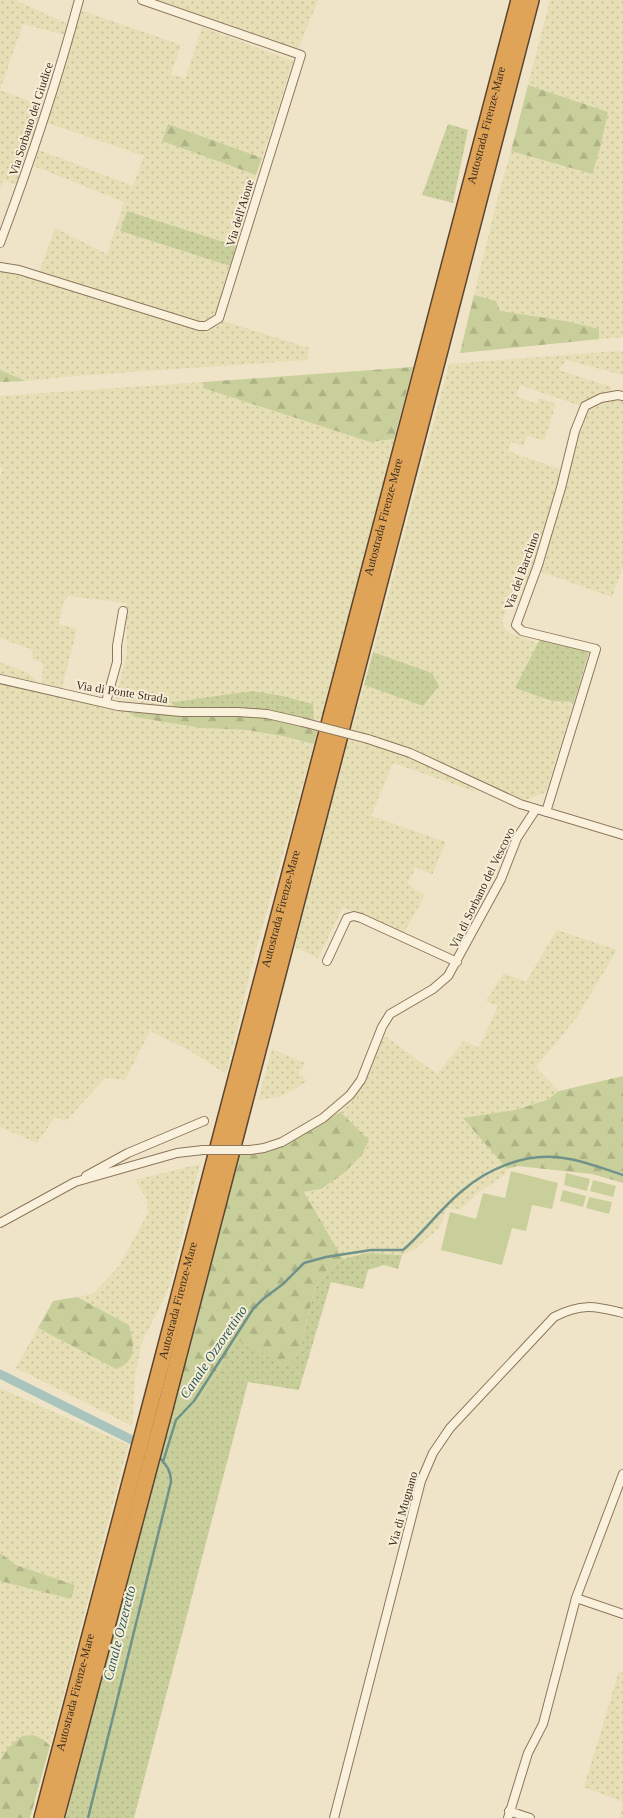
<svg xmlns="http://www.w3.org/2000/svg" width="623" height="1818" viewBox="0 0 623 1818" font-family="Georgia,serif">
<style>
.farmland{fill:url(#farmland-dots)}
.grass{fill:url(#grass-dots)}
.forest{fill:url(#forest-firs)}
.pitch{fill:#c9cf9b}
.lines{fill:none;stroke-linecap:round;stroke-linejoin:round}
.stream{stroke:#6f938a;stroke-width:2.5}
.canal{stroke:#a9c4bc;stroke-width:9}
.street-casing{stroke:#8d765c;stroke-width:10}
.highway-casing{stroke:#5b4430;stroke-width:18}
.street{stroke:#faf1dc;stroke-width:8}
.highway{stroke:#e0a458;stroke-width:15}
.street-bridge-casing{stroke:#8d765c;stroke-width:10;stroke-linecap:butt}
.street-bridge{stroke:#faf1dc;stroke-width:8}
.labels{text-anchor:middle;stroke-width:4;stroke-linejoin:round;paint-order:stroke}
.street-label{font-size:12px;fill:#3d2e20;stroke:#f7eed8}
.water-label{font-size:14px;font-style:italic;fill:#2f5d5a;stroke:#f7eed8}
</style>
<defs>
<pattern id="farmland-dots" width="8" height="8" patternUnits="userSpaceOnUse" patternTransform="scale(1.25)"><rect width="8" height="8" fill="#e6deb5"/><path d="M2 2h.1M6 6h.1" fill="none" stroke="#c6bf9b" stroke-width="1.8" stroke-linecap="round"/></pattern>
<pattern id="grass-dots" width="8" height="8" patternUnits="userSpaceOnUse" patternTransform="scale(1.25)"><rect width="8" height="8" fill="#c9cf9b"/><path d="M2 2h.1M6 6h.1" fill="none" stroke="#aeb285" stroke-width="1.8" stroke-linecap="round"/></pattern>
<pattern id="forest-firs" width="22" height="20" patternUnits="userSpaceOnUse" patternTransform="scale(1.25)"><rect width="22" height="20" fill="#c9cf9b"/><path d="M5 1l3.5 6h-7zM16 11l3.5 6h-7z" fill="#aeb285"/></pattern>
</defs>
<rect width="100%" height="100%" fill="#f0e4c8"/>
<path class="farmland" d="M0 0H15L68 24 65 35 23 24 0 90 42 106 18 185 3 180 0 189Z
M157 0H318L299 47 294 48Z
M550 0H623V337L460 353 496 204 511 151 591 174 608 112 528 85Z
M83 11 181 45 171 74 185 79 202 27 293 61 262 158 168 124 162 141 256 175 236 246 127 211 120 231 230 266 218 308 221 320 309 348 307 360 75 376 26 381 0 370V270L37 278 55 228 107 254 124 202 34 166 39 150 133 186 144 156 47 123 79 14Z
M618 351 623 352V375L566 360 559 370 612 387 611 393 597 395 578 405 520 385 516 396 537 404 539 398 556 404 544 441 527 435 524 446 511 442 508 451 562 470 533 569 523 591 514 588 502 621 505 629 512 634 538 643 516 688 552 701 574 702 546 792 528 799 518 800 408 748 351 730 364 685 423 706 432 673 373 652 449 364Z
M204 382 203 388 370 442 394 439 324 719 314 720V712L252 691 174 702 173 708 115 698 127 655 126 603 68 596 63 603 59 624 77 629 61 691 44 686 42 681 43 663 32 659 33 650 0 638V477L3 469 0 467V396Z
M609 400H623V568L612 597 539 571 587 411Z
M0 662 28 673 36 681V684L0 674Z
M0 682 128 712 135 717 201 728 247 730 282 736 314 744 255 953 226 1074 189 1050 150 1031 125 1080 105 1078 66 1121 55 1117 37 1143 0 1127Z
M346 740 386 748 403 755 471 786 476 792 393 763 371 816 446 842 432 875 416 867 407 884 425 895 404 933 343 907 318 958 295 947Z
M557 930 617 950 577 1017 536 1067 559 1091 547 1100 515 1110 464 1118 507 1169 505 1175 479 1192 460 1210 447 1208 440 1227 415 1249 402 1255 367 1253 343 1259 304 1192 321 1189 368 1140 340 1112 355 1097 364 1081 378 1048 385 1036 437 1074 464 1041 479 1048 498 1006 486 1001 504 973 526 982Z
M272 1049 305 1063 299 1073 307 1081 291 1091 278 1097 258 1100Z
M200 1164 171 1281 166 1294 142 1342 135 1377 132 1426 16 1368 38 1328 116 1369 129 1325 77 1297 93 1294 119 1266 148 1213 147 1199 135 1180Z
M0 1388 128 1445 50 1746 44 1740 0 1760V1581L71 1599 75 1585 16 1565 0 1553V1524L2 1520 0 1519Z
M619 1671 623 1673V1818H620L623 1802 584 1787Z"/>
<path class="grass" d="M448 124 468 130 453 203 422 195Z
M127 211 236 246 230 266 120 231Z
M540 639 589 652 574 702 552 701 515 688Z
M373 652 432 673 439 686 423 706 364 685Z
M252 691 283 696 313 704 314 720 280 713 248 709 173 708V702Z
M367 1253 402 1255 398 1269 384 1265 368 1270 363 1289 331 1282 299 1390 248 1382 134 1818H66L101 1676 170 1417C175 1416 181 1415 185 1412 202 1403 226 1357 236 1339L291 1367 300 1349 315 1287 329 1269 343 1259Z"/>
<path class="forest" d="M528 85 608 112 600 148 592 174 511 151Z
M168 124 262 158 256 175 162 141Z
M474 295 496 301 500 311 565 321 599 329V339L460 353Z
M413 367 394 439 370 442 203 388 204 382Z
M0 370 26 381 0 382Z
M128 712 204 715H259L318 728 314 744 282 736 247 730 201 728 135 717Z
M623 1076V1183L592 1174 517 1166 507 1169 463 1118 515 1110 547 1100 559 1091Z
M340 1112 369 1140 362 1155 344 1173 321 1189 304 1192 343 1259 329 1269 315 1287 300 1349 291 1368 236 1339C226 1357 202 1403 185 1412 181 1415 175 1416 170 1417L237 1155 269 1152 294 1140Z
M77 1297 129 1325C134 1342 138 1362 116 1369L38 1328 53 1301Z
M0 1553 16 1565 75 1585 71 1599 0 1581Z
M33 1735 44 1740 50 1746 30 1818H0V1760L8 1748 22 1736Z"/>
<path class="pitch" d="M511 1171 558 1183 552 1209 532 1205 526 1231 512 1228 502 1265 441 1250 450 1212 476 1219 483 1193 505 1198Z
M566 1173 590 1179 587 1191 564 1185Z
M593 1180 616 1186 613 1197 590 1191Z
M563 1190 586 1196 583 1207 560 1201Z
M589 1197 612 1202 609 1214 586 1208Z"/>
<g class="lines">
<path class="stream" d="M163 1462 176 1420 194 1401 253 1309 263 1299 283 1284 304 1263 326 1257 371 1250H403C424 1232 441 1208 462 1191 486 1170 521 1155 553 1157 577 1158 601 1168 623 1175
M88 1818 171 1482C171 1471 167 1466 160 1458"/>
<path class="canal" d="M0 1374 132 1440"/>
<g class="street-casing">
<path id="street" d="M0 243C30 163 57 82 79 0
M0 267 19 270 199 326H206L219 318 301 55 142 0
M0 679 118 706 181 712H238L267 714 302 722
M106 702 117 662V646L123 611
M368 739 410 753 520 804 623 835
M546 812 596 649 522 631 516 625 538 565 561 488 575 431 585 406 601 398 618 395 623 396
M327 961 347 918 354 916 361 918 457 962
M250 1150 264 1148 282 1142 323 1118 350 1095 361 1080 382 1027 390 1014 433 989 448 976 501 879 517 838 536 809
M86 1176 128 1153 204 1121
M0 1223 75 1182 177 1153 203 1150
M576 1598 623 1614
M509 1811 530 1818
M334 1818 421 1481 433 1453 450 1428 554 1317C581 1303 594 1306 623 1313
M508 1818 528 1753 543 1724 576 1598 623 1474"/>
</g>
<g class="highway-casing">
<g id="highway">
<path id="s1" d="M42 1818 519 0"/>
<path d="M56 1818 164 1412 531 0"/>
</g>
</g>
<use href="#street" class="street"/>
<use href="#highway" class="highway"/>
<g class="street-bridge-casing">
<path id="street-bridge" d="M302 722 368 739
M203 1150H250"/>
</g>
<use href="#street-bridge" class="street-bridge"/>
</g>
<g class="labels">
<g class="street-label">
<text transform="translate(31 119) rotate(-72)" y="4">Via Sorbano del Giudice</text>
<text dy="4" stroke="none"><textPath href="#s1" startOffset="1750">Autostrada Firenze-Mare</textPath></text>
<text transform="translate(240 213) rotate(-73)" y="4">Via dell'Aione</text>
<text dy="4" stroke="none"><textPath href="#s1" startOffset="1345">Autostrada Firenze-Mare</textPath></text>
<text transform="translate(522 571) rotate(-70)" y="4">Via del Barchino</text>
<text transform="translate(122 692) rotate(9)" y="4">Via di Ponte Strada</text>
<text transform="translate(482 888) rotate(-64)" y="4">Via di Sorbano del Vescovo</text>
<text dy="4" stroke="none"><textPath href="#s1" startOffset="940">Autostrada Firenze-Mare</textPath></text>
<text dy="4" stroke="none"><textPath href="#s1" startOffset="535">Autostrada Firenze-Mare</textPath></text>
<text transform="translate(403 1509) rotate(-74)" y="4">Via di Mugnano</text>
<text dy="4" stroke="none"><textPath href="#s1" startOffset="130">Autostrada Firenze-Mare</textPath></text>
</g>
<g class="water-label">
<text transform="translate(213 1352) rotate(-56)" y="5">Canale Ozzorettino</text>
<text transform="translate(119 1633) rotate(-76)" y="5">Canale Ozzeretto</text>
</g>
</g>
</svg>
